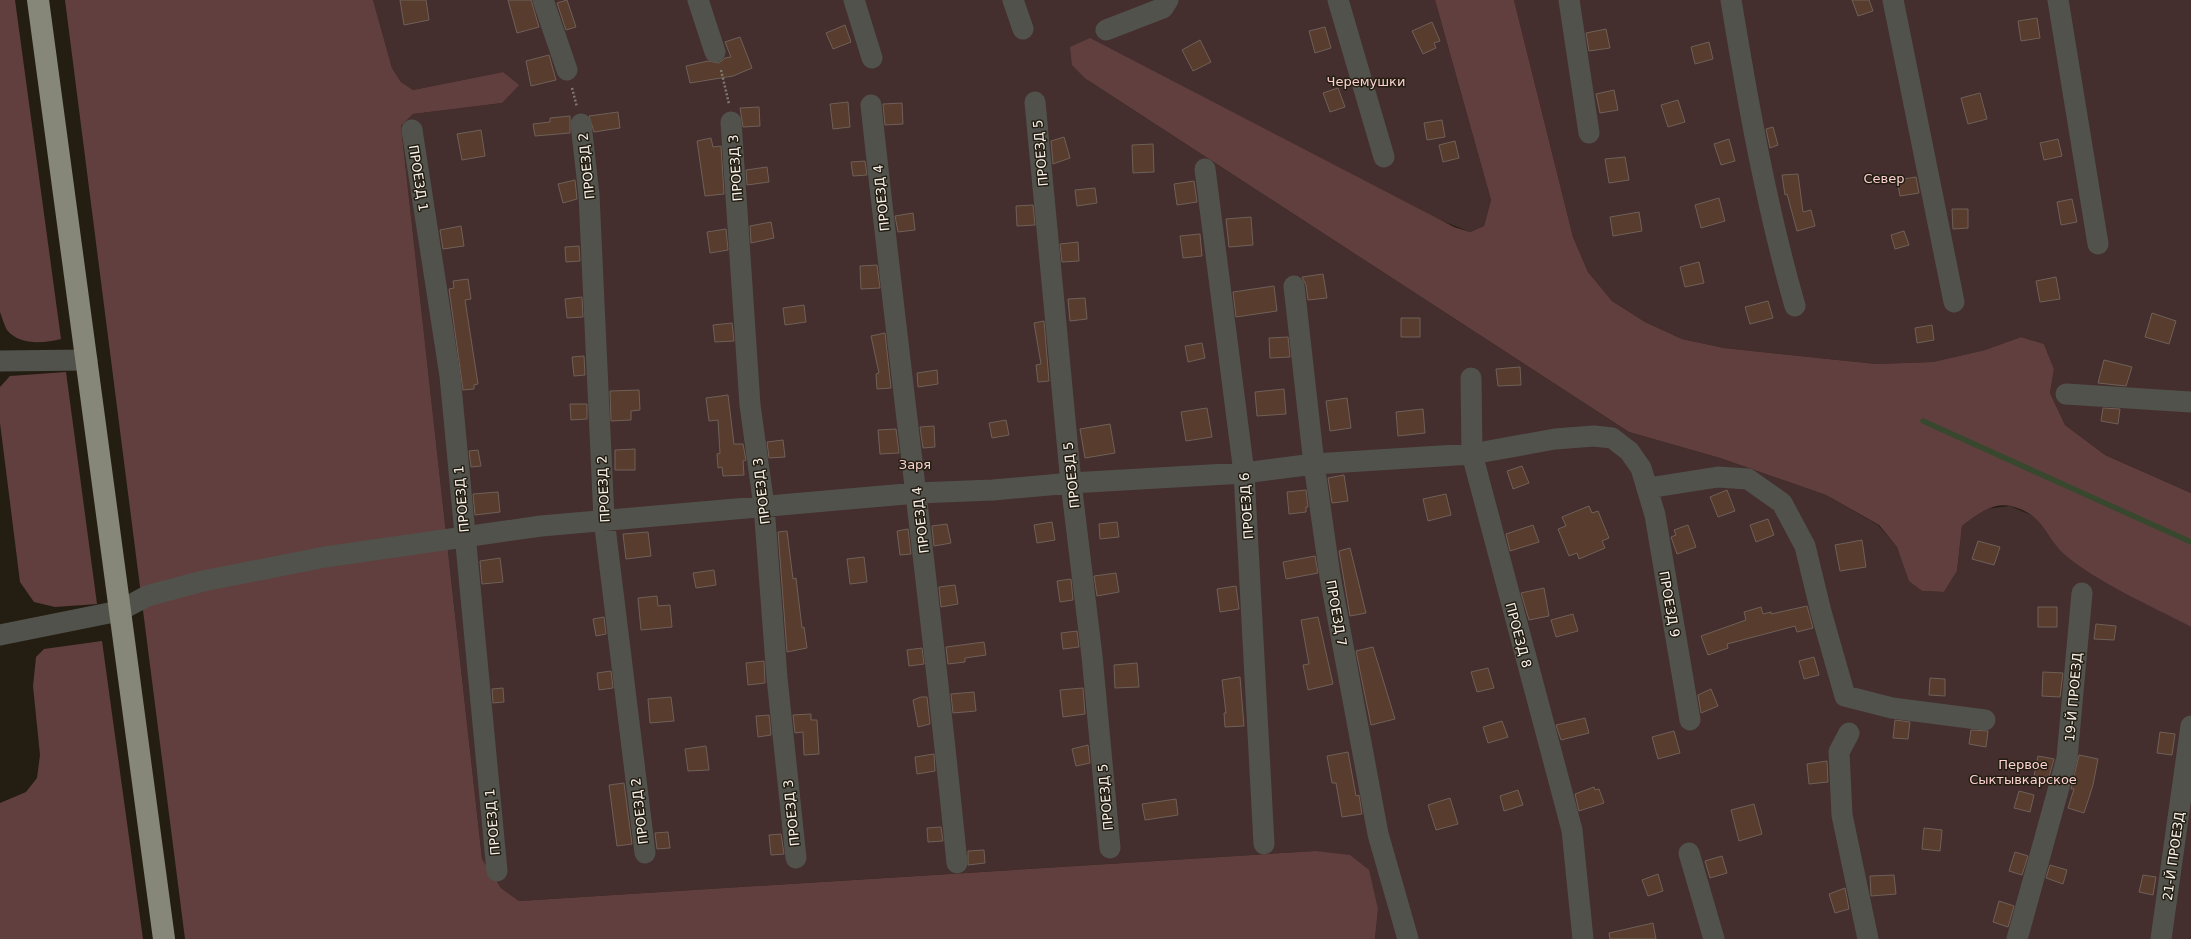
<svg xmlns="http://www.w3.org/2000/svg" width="2191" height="939" viewBox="0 0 2191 939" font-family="'DejaVu Sans',sans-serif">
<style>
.green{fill:#442f2e}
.forest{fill:#613f3e}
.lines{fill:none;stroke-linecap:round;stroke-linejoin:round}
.stream{stroke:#38482e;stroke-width:5.5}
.building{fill:#583c2d;stroke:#6e6058}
.path{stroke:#7e786f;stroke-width:2.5;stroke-dasharray:2 2;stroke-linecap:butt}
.minor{stroke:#52524c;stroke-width:21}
.major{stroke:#868679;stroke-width:22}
.labels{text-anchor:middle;stroke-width:3;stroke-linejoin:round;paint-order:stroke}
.park-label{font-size:13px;fill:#fbd2d0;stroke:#241d12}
.street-label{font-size:13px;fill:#f7f2eb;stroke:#241d12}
</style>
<rect width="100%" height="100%" fill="#241d12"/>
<path class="green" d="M373 0H1435L1491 200 1484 226 1470 232 1086 79 1629 432 1720 458 1826 495 1878 525 1897 547 1910 581 1922 591 1944 592 1957 571 1962 526 1984 509 2010 506 2038 518 2053 540 2089 572 2191 627V939H1375L1378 909 1315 851 519 901 501 888 482 859 401 126 413 114 502 103 503 72 413 90 401 82 392 68Z
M1514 0H2191V493L2105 455 2065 425 2050 393 2054 369 2044 344 2021 337 1985 350 1933 362 1876 364 1724 348 1682 339 1645 322 1612 301 1588 272 1573 237Z"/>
<path class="forest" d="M0 0H15L61 339C44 343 20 346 7 330 4 325 2 317 0 312Z
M65 0H373L392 68 401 82 413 90 503 72 519 85 502 103 413 114 401 126 482 859 501 888 519 901 1315 851 1350 855 1369 870 1378 909 1375 939H185Z
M1435 0H1514L1573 237 1588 272 1612 301 1645 322 1682 339 1724 348 1876 364 1933 362 1985 350 2021 337 2044 344 2054 369 2050 393 2065 425 2105 455 2191 493V627C2152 606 2096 582 2064 554 2043 534 2045 515 2011 506 1992 502 1976 515 1962 526L1957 571 1944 592 1922 591 1909 581 1897 547 1879 525 1826 495 1720 458 1629 432 1086 79 1072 65 1070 47 1090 38 1454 227 1470 232 1484 226 1491 200Z
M66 372 97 604 55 607 34 602 20 582 0 423V387L10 376Z
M102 641 143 939H0V803L26 792 37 778 40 755 33 686 36 657 44 649Z"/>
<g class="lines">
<path class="stream" d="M1923 421 2191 542"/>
</g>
<path class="building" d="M400 0H426L429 20 404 25Z
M508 0H531L539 27 517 33Z
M567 0 576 27 566 30 557 3Z
M1852 0H1869L1873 11 1858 16Z
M2037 18 2040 38 2021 41 2018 21Z
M1432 22 1440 41 1434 43 1436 48 1423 54 1412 31Z
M845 25 851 42 833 49 826 33Z
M1325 27 1331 48 1315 53 1309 31Z
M1606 29 1610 48 1589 51 1586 33Z
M740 37 752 68 733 76 690 83 686 66 708 61 719 63 725 58 731 57 725 42Z
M1200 40 1211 62 1193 71 1182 50Z
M1709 42 1713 59 1695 64 1691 47Z
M549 55 556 80 531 86 526 61Z
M1338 88 1345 107 1330 112 1323 93Z
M1614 90 1618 110 1600 113 1596 94Z
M1980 93 1987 119 1968 124 1961 98Z
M1678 100 1685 122 1668 127 1661 105Z
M848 102 850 127 833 129 830 104Z
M902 103 903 124 885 125 883 104Z
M759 107 760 126 743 127 740 108Z
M618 112 620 128 594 132 589 116Z
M570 116V133L535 136 533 124 550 122V118Z
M1442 120 1445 137 1427 140 1424 123Z
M1773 127 1778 145 1770 148 1766 129Z
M481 130 485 156 462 160 457 134Z
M1064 137 1070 158 1053 164 1051 141Z
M711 138 713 147 721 146 724 194 705 196 697 141Z
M1729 139 1735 161 1721 165 1714 144Z
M2058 139 2062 156 2044 160 2040 143Z
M1455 141 1459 158 1443 162 1439 145Z
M1153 144 1154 172 1133 173 1132 145Z
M1625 157 1629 180 1609 183 1605 159Z
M865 161 867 175 853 176 851 162Z
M767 167 769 182 747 185 746 170Z
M1798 174 1803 212 1811 210 1815 226 1797 231 1787 194 1785 195 1782 175Z
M1916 177 1919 193 1900 196 1897 180Z
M575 180 577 199 563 203 558 184Z
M1194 181 1197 202 1177 205 1174 184Z
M1095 188 1097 203 1077 206 1075 190Z
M1719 198 1725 221 1701 228 1695 205Z
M2072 199 2077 222 2061 225 2057 202Z
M1033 205 1035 225 1017 226 1016 206Z
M1952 209H1968V228L1953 229Z
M1639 212 1642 231 1613 236 1610 217Z
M913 213 915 230 898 232 895 216Z
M1251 217 1253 245 1229 247 1226 219Z
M771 222 774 238 751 243 750 226Z
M461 226 464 246 443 249 440 230Z
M726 229 728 250 710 253 707 232Z
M1904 231 1909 245 1895 249 1891 235Z
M1200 234 1202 256 1183 258 1180 236Z
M1078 242 1079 261 1062 262 1060 244Z
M579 246 580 261 566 262 565 247Z
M1699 262 1704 283 1685 287 1680 267Z
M877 265 880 288 861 289 860 266Z
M1323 274 1327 298 1308 300 1306 285 1302 277Z
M2056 277 2060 299 2040 302 2036 281Z
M468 279 471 299 465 300 478 384 474 385V389L463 390 449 289 454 288 453 281Z
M1274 286 1277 311 1236 317 1233 292Z
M582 297 583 317 567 318 565 299Z
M1085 298 1087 319 1070 321 1068 299Z
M1768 301 1773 318 1750 324 1745 307Z
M804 305 806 322 785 325 783 308Z
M2152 313 2176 321 2169 344 2145 337Z
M1401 318H1420V337H1401Z
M1044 321 1049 381 1038 382 1036 365 1041 364 1034 323Z
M732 323 734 341 715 342 713 325Z
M1932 325 1934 340 1917 343 1915 328Z
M885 333 891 388 877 389 876 374 879 373 871 336Z
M1288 337 1290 357 1270 358 1269 338Z
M1202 343 1205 358 1188 362 1185 346Z
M584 356 585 375 574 376 572 357Z
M2104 360 2132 367 2126 386 2098 383Z
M1520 367 1521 385 1498 386 1496 369Z
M937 370 938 384 918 387 917 373Z
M1284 389 1286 414 1257 416 1255 392Z
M639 390 640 410 631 411V420L611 421 610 391Z
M728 395 734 444H743L746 460 743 461 744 475 723 476 722 467 718 468 717 454 720 453 718 420 709 421 706 398Z
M1347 398 1351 428 1330 431 1326 401Z
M570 404H587V419L571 420Z
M1207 408 1212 437 1186 441 1181 412Z
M2103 408 2120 409 2118 424 2101 421Z
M1423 409 1425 433 1398 436 1396 412Z
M1006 420 1009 435 992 438 989 423Z
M1110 424 1115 453 1085 458 1080 429Z
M934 426 935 447 923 448 920 427Z
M896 429 899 453 880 454 878 430Z
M783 440 785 457 769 458 767 442Z
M635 449V470H615V450Z
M478 450 481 466 471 467 469 451Z
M1522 466 1529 483 1513 489 1507 471Z
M1344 475 1348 501 1332 503 1328 478Z
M1306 490 1308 507H1306V512L1289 514 1287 492Z
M1727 490 1735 511 1718 517 1710 497Z
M498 492 500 512 475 515 473 494Z
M1446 494 1451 515 1428 521 1423 499Z
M1589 506 1592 513 1598 511 1609 538 1602 541 1605 548 1579 559 1577 553 1569 556 1558 529 1566 526 1562 517Z
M1768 519 1774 535 1756 542 1750 525Z
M1052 522 1055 540 1037 543 1034 525Z
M1117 522 1119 537 1100 539 1099 524Z
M947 524 951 543 934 546 932 526Z
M1533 525 1539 542 1510 551 1506 534Z
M1688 525 1696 547 1677 554 1671 537 1676 535 1674 530Z
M908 529 911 554 900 555 897 531Z
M787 531 793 579 796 578 802 628 804 627 807 648 787 652 778 532Z
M648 532 651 556 626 559 623 534Z
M1862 540 1866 567 1840 571 1835 545Z
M1978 541 2000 547 1994 565 1972 559Z
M1350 548 1366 613 1350 616 1339 551Z
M1315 556 1318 573 1286 579 1283 562Z
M864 557 867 582 850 584 847 559Z
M500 558 503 582 482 584 480 561Z
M714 570 716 585 696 588 693 573Z
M1116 573 1119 592 1097 596 1094 576Z
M1071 579 1073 600 1060 602 1057 581Z
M955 585 958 604 941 607 939 587Z
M1236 586 1239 609 1220 612 1217 589Z
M1544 588 1549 616 1529 620 1521 593Z
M657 596 658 606 670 605 672 627 641 630 638 598Z
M1807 606 1813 628 1797 632 1795 626 1727 644 1728 648 1708 655 1701 636 1746 620 1744 612 1761 607 1763 614 1771 612V614Z
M2038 607H2057V627H2038Z
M1573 614 1578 631 1556 637 1551 620Z
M604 617 606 634 596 636 593 619Z
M1318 617 1333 684 1308 690 1303 665 1309 664 1301 620Z
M2096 624 2116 626 2114 640 2094 639Z
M1077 631 1079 647 1063 649 1061 633Z
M984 642 986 655 965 658V662L948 664 946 647Z
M1373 647 1395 719 1371 725 1356 651Z
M922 648 924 664 909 666 907 650Z
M1814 657 1819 675 1804 679 1799 661Z
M764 661 765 683 748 685 746 663Z
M1137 663 1139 687 1115 688 1114 665Z
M1488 668 1494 688 1477 692 1471 672Z
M611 671 613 688 599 690 597 673Z
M2043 672 2063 673 2060 697 2042 696Z
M1240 677 1244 726 1225 727 1224 713H1226L1222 680Z
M1930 678 1945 679V696L1929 695Z
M503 688 504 702 493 703 492 689Z
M1083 688 1085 714 1063 717 1060 690Z
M1711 689 1718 706 1701 713 1698 695Z
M974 692 976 711 953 713 951 694Z
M671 697 674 721 650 723 648 699Z
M921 697H927L930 724 918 727 913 700Z
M811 714V720H817L819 754 804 755 803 732 795 733 793 715Z
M769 715 771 735 758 737 756 716Z
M1585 718 1589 733 1561 740 1556 725Z
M1895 720 1910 722 1908 739 1893 738Z
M1502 721 1508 737 1488 743 1483 727Z
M1971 730 1988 731 1986 747 1969 744Z
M1674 731 1680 753 1658 759 1652 737Z
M2160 732 2175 734 2172 755 2157 753Z
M1088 745 1090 763 1076 766 1072 749Z
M706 746 709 770 688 771 685 749Z
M1348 752 1356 796 1359 795 1362 814 1342 817 1336 783H1332L1327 756Z
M934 754 935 771 917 774 915 757Z
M2079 755 2098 759 2093 785 2084 813 2068 808 2074 789H2071Z
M2038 756 2054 759 2047 784 2033 781Z
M1827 761 1828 782 1809 784 1807 764Z
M624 783 632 844 617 846 609 785Z
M1594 787 1595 790 1599 789 1604 803 1579 811 1575 794Z
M1518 790 1523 805 1504 811 1500 796Z
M2019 791 2034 795 2030 812 2014 808Z
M1450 798 1458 824 1436 830 1428 805Z
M1176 799 1178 815 1145 820 1142 804Z
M1754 804 1762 834 1739 841 1731 810Z
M941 827 943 841 928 842 927 828Z
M1924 828 1942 830 1940 851 1922 849Z
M668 832 670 848 657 849 655 833Z
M781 834 784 854 771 855 769 835Z
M984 850 985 863 968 865V851Z
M2015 852 2028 856 2022 875 2009 871Z
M1722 856 1727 873 1710 878 1705 861Z
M2050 865 2067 870 2063 884 2046 878Z
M1658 874 1663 891 1648 896 1642 880Z
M1894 875 1896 894 1871 896 1870 876Z
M2143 875 2156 877 2153 895 2139 892Z
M1845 888 1849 909 1835 913 1829 894Z
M1999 901 2014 906 2008 927 1993 922Z
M1653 923 1656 939H1610L1609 933Z"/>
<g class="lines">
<path class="path" d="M721 70 729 104
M572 88 577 107"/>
<path class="minor" d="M543 0 567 70
M698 0 715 52
M854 0 872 58
M1013 0 1023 29
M1338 0 1384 157
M1569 0 1589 133
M1731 0C1748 103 1766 205 1795 306
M1893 0 1954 302
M2058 0 2098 244
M1106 30 1163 8 1168 0
M1035 102 1071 483 1092 656 1110 848
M871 105C898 358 932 610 957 863
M731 122 750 405 764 506 777 678 796 858
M581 124 589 195 604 519 645 853
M412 130 450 376 497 871
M1205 169 1244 473 1264 844
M1294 286 1314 464 1330 576 1378 834 1408 939
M0 361 87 360
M1471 378 1472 454 1572 830 1583 939
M2066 394 2191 402
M1648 488 1718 477 1748 479 1782 503 1805 546 1821 612 1845 696 1892 708 1985 720
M0 635 119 611 147 596 203 581 325 557 541 526 917 493 993 490 1071 483 1244 473 1314 464 1472 454 1555 439 1594 436 1612 438 1629 451 1641 468 1655 515 1690 720
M1849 733 1839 752 1842 815 1868 939
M1689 853 1714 939
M2017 939 2067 758 2082 593
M2161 939 2191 726"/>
<path class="major" d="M38 0 164 939"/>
</g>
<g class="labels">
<g class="park-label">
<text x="1366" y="86">Черемушки</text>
<text x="1884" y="183">Север</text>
<text x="915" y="469">Заря</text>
<text x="2023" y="769">Первое<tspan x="2023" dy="15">Сыктывкарское</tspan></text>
</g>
<g class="street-label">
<text transform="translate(1040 153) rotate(-95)" y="5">ПРОЕЗД 5</text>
<text transform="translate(586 166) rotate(-96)" y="5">ПРОЕЗД 2</text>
<text transform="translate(735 168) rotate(-94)" y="5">ПРОЕЗД 3</text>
<text transform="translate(419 178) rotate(81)" y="5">ПРОЕЗД 1</text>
<text transform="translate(881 198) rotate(-96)" y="5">ПРОЕЗД 4</text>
<text transform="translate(1071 475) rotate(-96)" y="5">ПРОЕЗД 5</text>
<text transform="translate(603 489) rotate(-93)" y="5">ПРОЕЗД 2</text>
<text transform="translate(761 491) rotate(-97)" y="5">ПРОЕЗД 3</text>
<text transform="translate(461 499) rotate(-95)" y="5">ПРОЕЗД 1</text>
<text transform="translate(1246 506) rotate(-94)" y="5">ПРОЕЗД 6</text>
<text transform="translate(920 520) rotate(-97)" y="5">ПРОЕЗД 4</text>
<text transform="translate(1670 604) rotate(80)" y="5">ПРОЕЗД 9</text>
<text transform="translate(1337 613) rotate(80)" y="5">ПРОЕЗД 7</text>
<text transform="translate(1519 635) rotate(75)" y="5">ПРОЕЗД 8</text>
<text transform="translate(2073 697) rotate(-85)" y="5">19-Й ПРОЕЗД</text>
<text transform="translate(1105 797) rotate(-95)" y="5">ПРОЕЗД 5</text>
<text transform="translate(639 811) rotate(-97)" y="5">ПРОЕЗД 2</text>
<text transform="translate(791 813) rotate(-96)" y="5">ПРОЕЗД 3</text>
<text transform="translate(492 822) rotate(-95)" y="5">ПРОЕЗД 1</text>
<text transform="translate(2173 856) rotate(-82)" y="5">21-Й ПРОЕЗД</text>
</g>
</g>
</svg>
